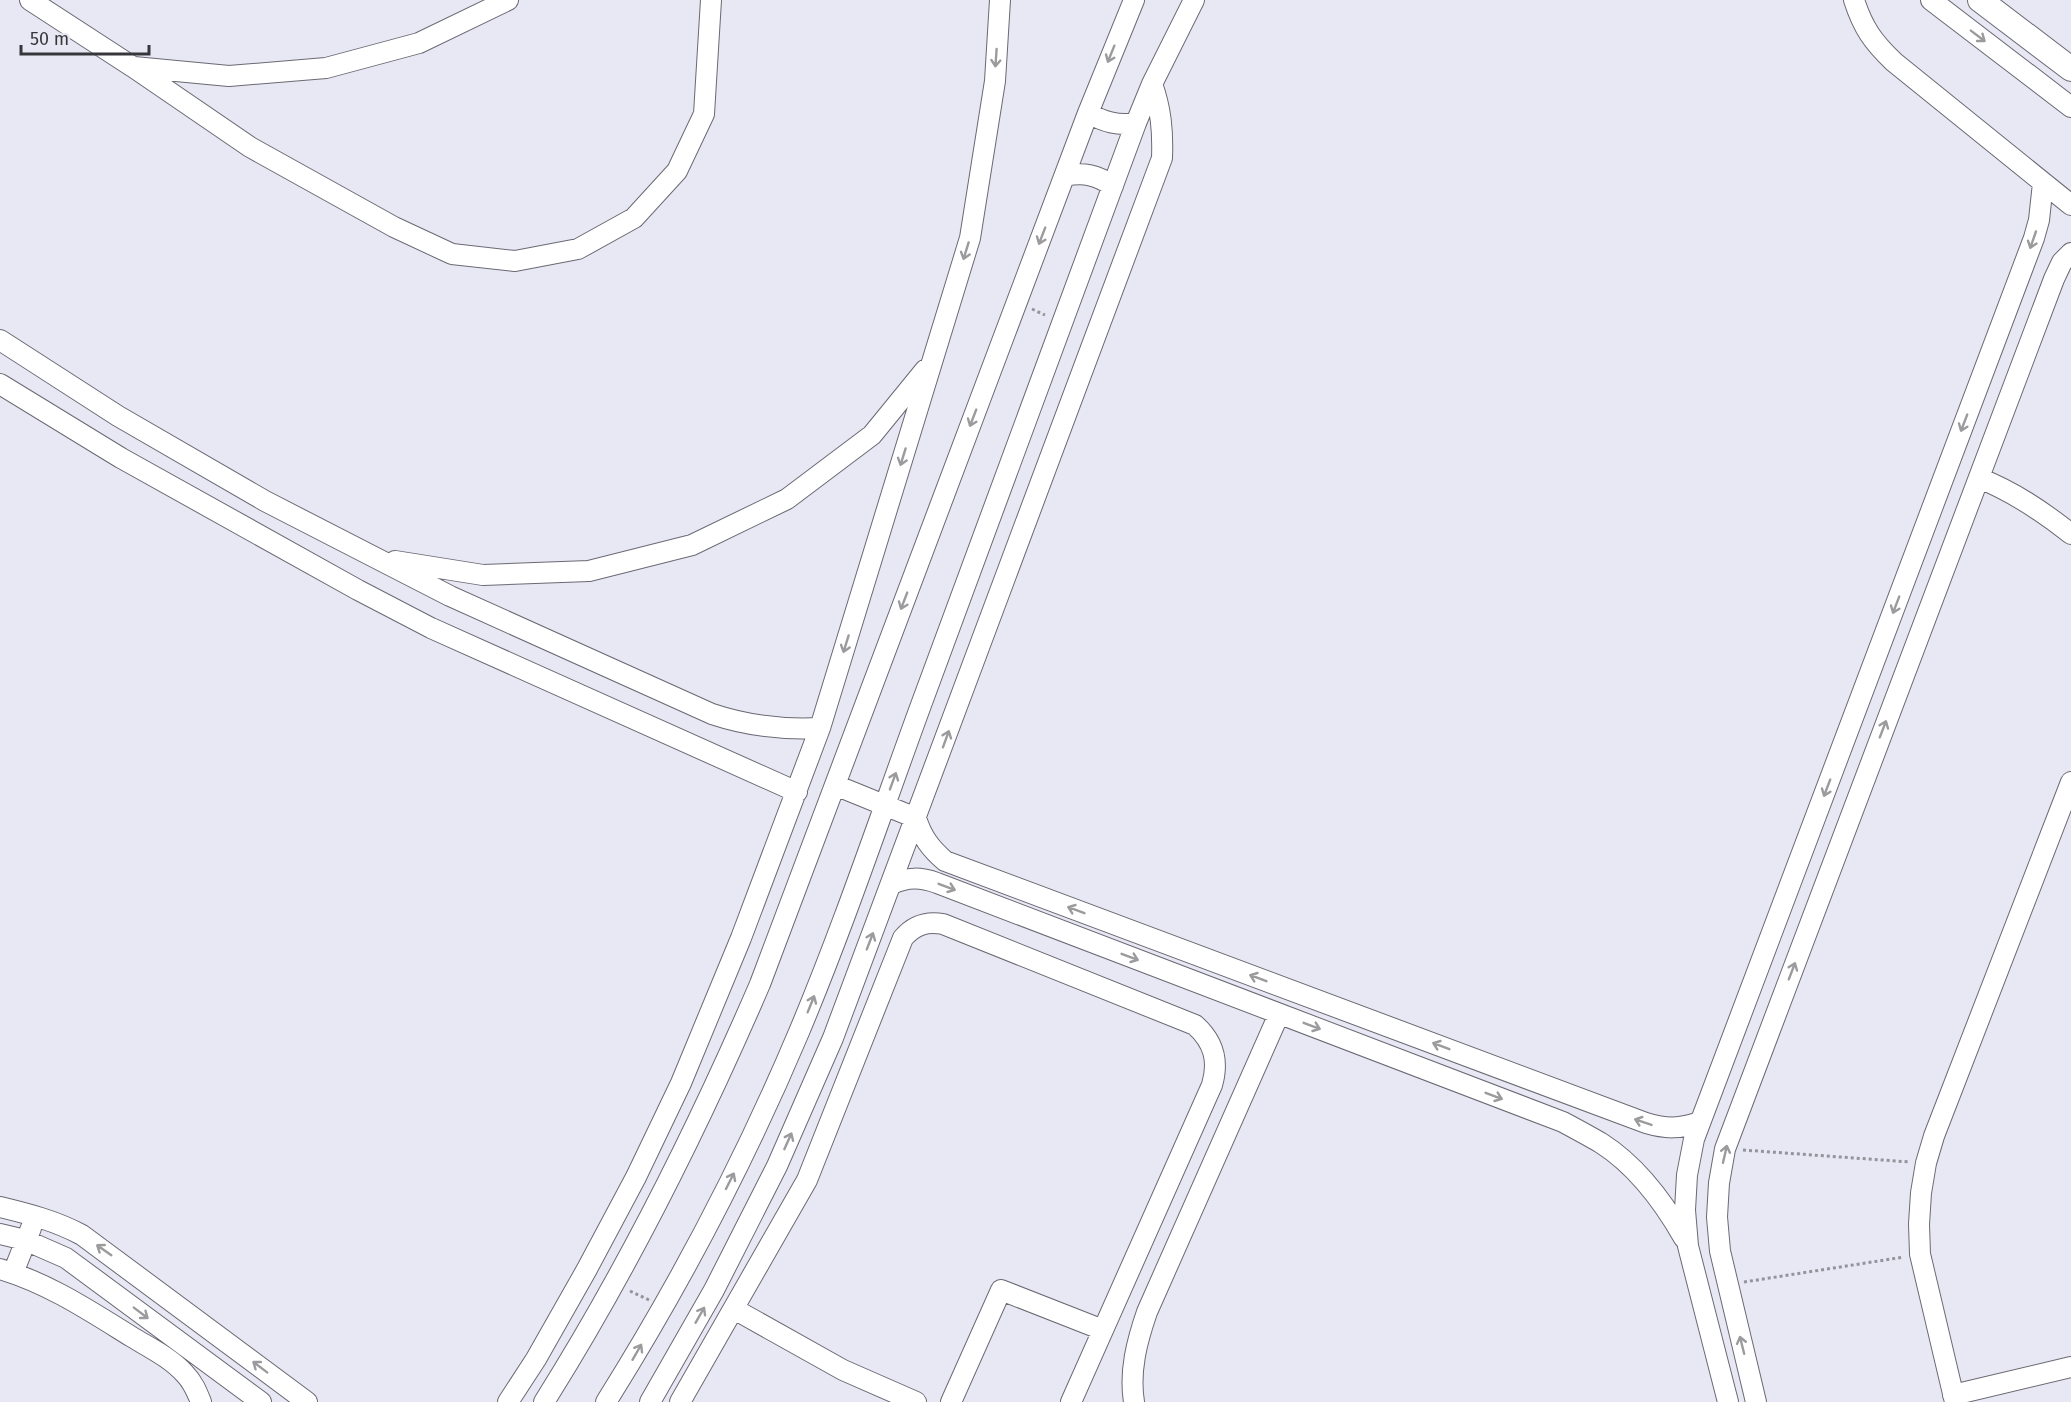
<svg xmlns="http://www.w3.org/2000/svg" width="2071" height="1402" viewBox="0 0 2071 1402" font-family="'Fira Sans',sans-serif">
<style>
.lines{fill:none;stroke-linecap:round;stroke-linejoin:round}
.minor-casing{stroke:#6a6974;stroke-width:22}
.major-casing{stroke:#6a6974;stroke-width:26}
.path{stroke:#94939c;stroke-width:3;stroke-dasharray:3 3;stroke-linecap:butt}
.minor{stroke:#fff;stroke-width:20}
.major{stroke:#fff;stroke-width:24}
.oneway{stroke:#9b9a9d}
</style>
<rect width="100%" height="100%" fill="#e8e8f4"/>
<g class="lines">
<g class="minor-casing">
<path id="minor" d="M30 0 133 67 250 147 394 227 452 254 515 261 578 249 634 218 677 171 704 114 711 0
M1854 0C1863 28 1873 42 1894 62L2071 205
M1931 0 2071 107
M134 67 229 76 326 68 419 43 508 0
M1088 113C1104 122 1118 126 1136 123
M1065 176C1084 172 1097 175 1113 186
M0 340 118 416 265 501 450 596 712 714C748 726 782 730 820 728
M0 384 121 458 358 590 431 628 797 792
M1979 478C2014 492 2042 511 2071 534
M395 561 483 575 589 571 692 545 787 499 872 435 925 370
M835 785 916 818C922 837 930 848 945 861L1646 1123C1666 1129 1680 1129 1700 1122
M892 884C908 877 920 877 937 883L1563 1122C1576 1129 1589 1136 1601 1143 1637 1166 1663 1201 1684 1238
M0 1207C29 1214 56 1221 82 1235L307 1402
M0 1234 25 1240 66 1258 261 1402
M0 1269C48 1283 90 1311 132 1337 150 1348 171 1358 185 1374 193 1382 197 1392 201 1402
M13 1273 31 1228
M734 1309 843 1370 916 1402
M1953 1395 2071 1367
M508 1402 536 1359 587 1269 636 1177 681 1083 741 938 820 728 970 238 995 81 1000 0
M544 1402C629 1267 697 1130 760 984L1088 113 1134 0
M606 1402C680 1284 745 1160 799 1032 844 925 881 814 921 705 993 511 1065 317 1136 123L1152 84 1194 0
M650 1402 714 1290 777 1166 833 1038 1162 158C1163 131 1161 109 1152 84
M680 1402 807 1180 903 938C914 925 926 921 943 924L1195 1025C1214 1042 1219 1061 1212 1085L1071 1402
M951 1402 1001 1290 1103 1330
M1134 1402C1129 1371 1137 1341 1147 1312L1279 1014
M1728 1402 1688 1246 1685 1210 1687 1175 1694 1139 2034 238 2039 220 2043 183
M1756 1402 1720 1251 1717 1217 1719 1183 1725 1149 2054 279 2062 262 2071 253
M1955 1402 1920 1254 1919 1224 1921 1193 1926 1163 1934 1136 2071 782"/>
</g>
<g class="major-casing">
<path id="major" d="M1980 0 2071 69"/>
</g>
<path class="path" d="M1032 309 1045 315
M1743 1150 1910 1162
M1744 1282 1904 1257
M630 1291 649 1300"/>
<use href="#minor" class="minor"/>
<use href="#major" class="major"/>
</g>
<defs><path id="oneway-shaft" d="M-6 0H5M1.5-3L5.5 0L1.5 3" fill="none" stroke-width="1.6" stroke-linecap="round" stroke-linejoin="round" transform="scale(1.5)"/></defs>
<g class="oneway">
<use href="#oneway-shaft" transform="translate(1978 36) rotate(37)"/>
<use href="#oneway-shaft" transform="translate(1111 54) rotate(112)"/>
<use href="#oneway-shaft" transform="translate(996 58) rotate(94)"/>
<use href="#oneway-shaft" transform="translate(1042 236) rotate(111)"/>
<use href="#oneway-shaft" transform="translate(2033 240) rotate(109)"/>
<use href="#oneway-shaft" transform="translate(966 251) rotate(107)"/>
<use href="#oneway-shaft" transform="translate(973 418) rotate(111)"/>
<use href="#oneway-shaft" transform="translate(1964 423) rotate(111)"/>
<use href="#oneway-shaft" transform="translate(903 457) rotate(107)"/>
<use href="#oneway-shaft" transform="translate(904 601) rotate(111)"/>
<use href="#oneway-shaft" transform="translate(1896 605) rotate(111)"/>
<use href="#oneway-shaft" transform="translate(846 644) rotate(107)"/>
<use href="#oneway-shaft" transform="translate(1883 729) rotate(-69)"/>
<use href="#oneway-shaft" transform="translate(946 739) rotate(-70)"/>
<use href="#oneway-shaft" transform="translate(893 781) rotate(-70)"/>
<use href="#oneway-shaft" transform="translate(1827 788) rotate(111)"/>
<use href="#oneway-shaft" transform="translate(947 887) rotate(21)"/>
<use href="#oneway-shaft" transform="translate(1076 910) rotate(-159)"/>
<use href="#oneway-shaft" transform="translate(870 941) rotate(-69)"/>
<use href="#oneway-shaft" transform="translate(1130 957) rotate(21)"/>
<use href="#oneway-shaft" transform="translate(1792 971) rotate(-69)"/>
<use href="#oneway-shaft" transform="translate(1258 978) rotate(-159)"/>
<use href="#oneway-shaft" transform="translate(811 1004) rotate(-68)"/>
<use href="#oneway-shaft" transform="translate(1312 1026) rotate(21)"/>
<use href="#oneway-shaft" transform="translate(1441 1046) rotate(-159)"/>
<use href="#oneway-shaft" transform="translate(1494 1096) rotate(21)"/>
<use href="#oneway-shaft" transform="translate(1643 1122) rotate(-161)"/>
<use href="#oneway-shaft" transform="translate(788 1141) rotate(-66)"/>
<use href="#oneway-shaft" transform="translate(1725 1154) rotate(-77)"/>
<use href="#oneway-shaft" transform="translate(730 1181) rotate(-63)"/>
<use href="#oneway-shaft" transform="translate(104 1250) rotate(-145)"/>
<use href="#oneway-shaft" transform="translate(141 1313) rotate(37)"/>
<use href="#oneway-shaft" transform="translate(700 1315) rotate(-60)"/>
<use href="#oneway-shaft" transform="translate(1742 1345) rotate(-104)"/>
<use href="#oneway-shaft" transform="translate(637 1352) rotate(-60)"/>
<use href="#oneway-shaft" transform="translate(260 1367) rotate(-143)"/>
</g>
<path d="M21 45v9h128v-9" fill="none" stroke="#37363b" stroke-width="3"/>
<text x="30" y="45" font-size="18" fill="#37363b" stroke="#e8e8f4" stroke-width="4.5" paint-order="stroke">50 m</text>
</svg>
